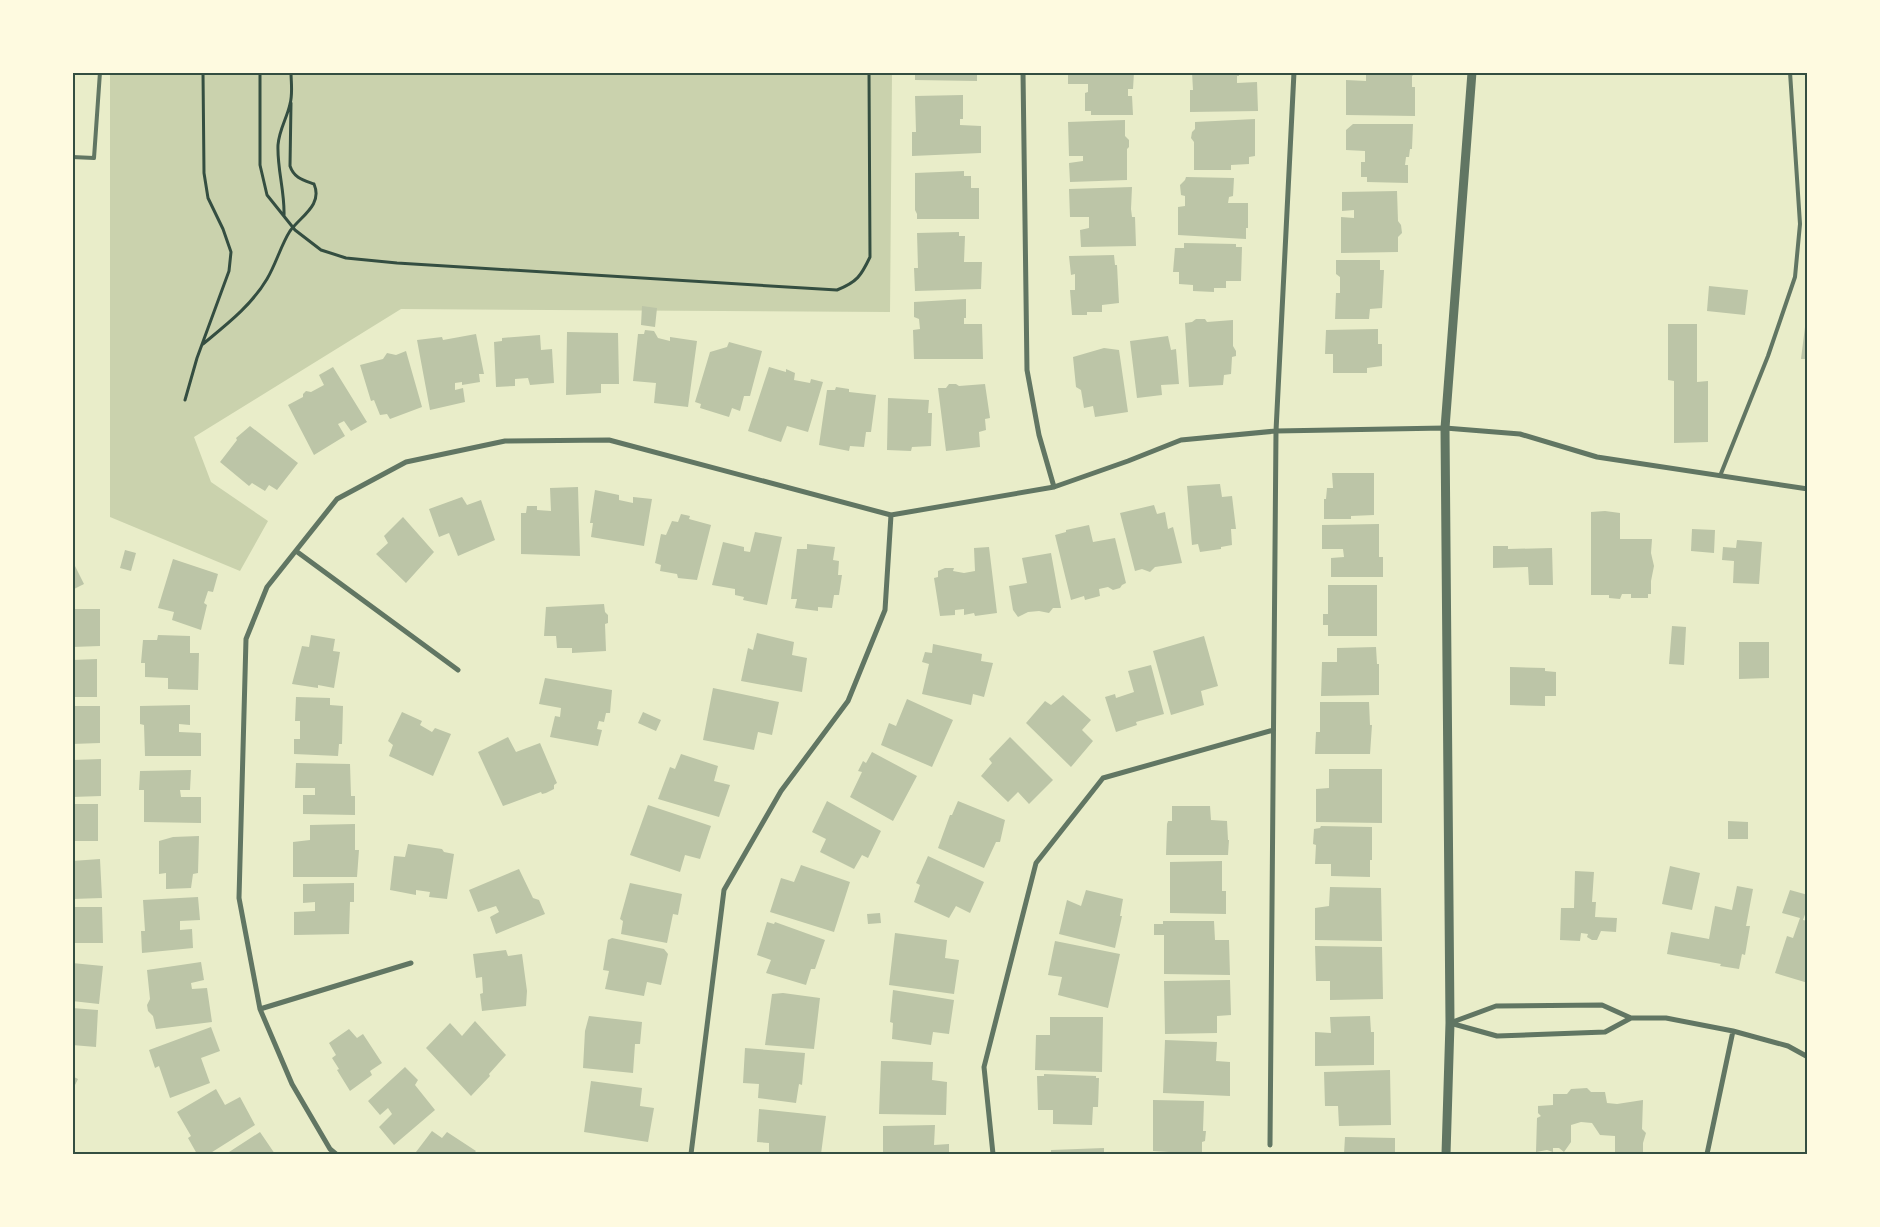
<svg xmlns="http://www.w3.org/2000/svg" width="1880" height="1227" viewBox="0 0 1880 1227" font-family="Commissioner,sans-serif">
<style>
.green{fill:#cad2ad}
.building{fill:#bcc5a7}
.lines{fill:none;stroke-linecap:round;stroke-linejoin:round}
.path{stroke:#344e41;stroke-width:3}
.service{stroke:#617663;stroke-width:4}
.minor{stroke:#617663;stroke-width:5}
.tertiary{stroke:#617663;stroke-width:9}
.neatline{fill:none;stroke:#344e41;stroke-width:2}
</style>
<rect width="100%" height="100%" fill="#e9edc9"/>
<path class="green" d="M110 73H892L890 312 401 309 194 437 211 482 268 521 240 571 110 517Z"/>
<path class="building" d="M915 72H977V81L915 80Z
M1068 72H1134L1133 89H1128V96H1132L1133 115H1091V111H1085V93L1088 92V84H1068Z
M1192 72H1239V76H1237V83L1257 82 1258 111 1190 112V90H1193Z
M1366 72H1416L1412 76V87H1415V116L1346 115V80L1366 81Z
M963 95V119H960V125L981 126V153L912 156V132H916L915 96Z
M1255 119V156L1249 157V164L1231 165V170H1194V142L1191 138 1192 132 1195 129V122Z
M1125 120V136L1129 140V147L1127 149V180L1070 182 1069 163 1083 161V156H1069L1068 122Z
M1353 124H1413L1412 149H1410L1409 157H1406L1405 165H1408V183L1367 182V177H1361V162H1365V151L1346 150V130Z
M964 171V176H971V188H979V219H917V214L915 210V173Z
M1186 177 1234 178 1233 196 1229 197 1228 203H1248V228H1246V239L1178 235V207L1185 206V196L1181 195 1180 185 1185 180Z
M1132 187 1131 209 1132 217H1135L1136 246 1081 247 1080 230 1089 228V217H1070L1069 189Z
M1397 191 1398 221 1401 225 1402 233 1398 237V252L1341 253V217L1354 218V210L1342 211V192Z
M959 232V236H965L964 262H982L981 289 915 291 914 268H918L917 233Z
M1184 243 1236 244V247H1242L1241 281H1226V288H1214V292L1193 291V285L1179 284V272H1173L1175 248H1184Z
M1114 255 1115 265H1117L1119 303 1102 305V312H1087V315H1072L1070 290H1075V274L1071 275 1069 256Z
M1336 260H1380V270H1384L1382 308 1370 309 1369 319H1335L1336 293H1340V277L1336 274Z
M1709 286 1748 290 1745 315 1707 311Z
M966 299V318H964V324H982L983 359H914L913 330 920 329 919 319 914 317V302Z
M642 306 657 308 655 327 641 325Z
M1196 319H1205L1207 322 1233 320V346L1236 351V356L1232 357 1231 374 1224 375 1223 385 1189 387 1185 323 1192 322Z
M1806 319H1808V359H1801Z
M1668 324H1697V382L1708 381V442L1674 443V381L1668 380Z
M1378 329V344H1382V366L1367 368V373H1333V354H1325L1326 330Z
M645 330 654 331 658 338 670 341V337L697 341 688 407 654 403 656 383 633 381 638 334H644Z
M567 332 618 333 619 384H601V393L566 395Z
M476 334 484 374H479L480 382 462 385V382L455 383V390L463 388 465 402 430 410 417 340 442 337 443 340Z
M540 335 541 350 552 349 554 383 530 385 528 378 515 379V386L496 387 494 342 502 341V338Z
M1168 336 1171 350 1176 349 1179 384 1161 385 1162 395 1137 398 1130 341Z
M729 342 762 351 750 396H744L740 411 732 408 729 417 700 408 701 404 695 402 710 352 727 347Z
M1104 348 1119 350 1128 412 1095 417 1093 406 1084 408 1081 390 1076 387 1073 357Z
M406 351 422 407 390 419 387 414 380 415 374 400 371 401 360 365 383 359 387 353 396 355Z
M333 367 367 422 351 431 344 421 338 424 345 436 314 455 288 405 303 397V394L306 391 311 392 324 385 319 375Z
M769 367 786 372V369L795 373 794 380 810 383 811 379 823 382 808 432 787 426 781 442 748 431Z
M949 384H956L959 386 985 384 990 418 985 419 986 430 979 432 980 447 946 451 938 388H946Z
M836 387 849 389V392L876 395 871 432H866L864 447 850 446 849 451 819 445 827 390H835Z
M888 398 929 400 928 413H932L931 446 912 447 911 451 887 450Z
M250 426 298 463 277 490 269 485 265 491 252 483 249 486 220 462 237 440 236 438Z
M1332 473H1374V515L1351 516V519H1324V499H1326L1327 488H1333Z
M1220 484 1222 497 1232 496 1236 529H1231L1232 545 1221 547V549L1200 552 1198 544 1192 545 1187 486Z
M578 487 580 556 521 554V513H526L527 506H537V510L551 511 550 488Z
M595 490 619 495V500L633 503V497L652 499 644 546 591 537 593 523H590Z
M462 497 467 505 481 500 495 540 458 556 449 533 439 537 429 509Z
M1154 505 1157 514 1165 512 1168 529 1173 527 1182 563 1155 567 1150 572 1142 569 1135 571 1120 513Z
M1605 511 1620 513V539H1652L1651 553 1654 566 1651 581V594H1648V598H1631V594H1622L1620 599 1609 598V595H1591V512Z
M681 514 690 516 689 519 711 525 697 580 678 578 677 574 660 571 661 565 655 563 661 534 666 535 672 521 678 522Z
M403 517 434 552 406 583 376 554 388 543 384 536Z
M1379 524V557H1383V577H1331V558L1344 557 1343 549H1322V525Z
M1089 525 1093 542 1115 538 1126 583 1122 585 1120 588 1113 590 1108 587 1099 589 1100 596 1085 600 1084 596 1071 600 1055 535 1066 532V530Z
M1692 529 1715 530 1714 553 1691 551Z
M755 532 782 537 767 605 743 600 744 597 735 595V589L712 585 723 542 744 547V551L750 552Z
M1737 540 1762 542 1759 584 1733 583 1734 561 1722 560 1723 547 1736 548Z
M807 544 835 547 833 560 839 561 838 575H842L839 595H834L832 608 818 607V611L795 608 797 599H791L797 549H807Z
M1493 546H1508V549L1552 548 1553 585H1529L1528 567 1493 568Z
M989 547 997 613 975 616 974 613 964 615V609L955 610V615L940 616 934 578 938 577V571L945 568H954L953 571 964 573 975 571 974 548Z
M125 550 136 553 131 571 120 568Z
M1051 553 1061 608H1053L1049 613 1039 611 1028 612 1018 617 1013 610 1009 586 1027 583 1022 558Z
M173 559 218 574 213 592 208 591 204 603 207 605 201 630 172 620 174 612 158 608Z
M72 560 84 584 72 590Z
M1328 585H1377V636H1328V625H1323V614H1328Z
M604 604 605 612 608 615V623L605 624 606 651 572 653V648H557L556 636H544L546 607Z
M72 609H100V646L72 647Z
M1672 626 1686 627 1684 665 1669 664Z
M757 633 794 642 792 655 807 658 802 692 741 681 748 648 753 650Z
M158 635 190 636V653H199L198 690 168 689V678L145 677V663H141L143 640H157Z
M311 635 335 639 333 651 340 652 334 688 318 685V688L292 684 302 646 309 647Z
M1204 636 1218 686 1201 691 1204 705 1171 715 1153 651Z
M1739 642H1769V678L1739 679Z
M933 644 982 654 981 661 993 663 984 697 973 694 971 705 922 694 929 664 922 662 925 652 932 653Z
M1376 647 1377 664H1379V695L1321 696 1322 662H1337V648Z
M97 659V697H72V660Z
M1151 665 1164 714 1136 722 1137 725 1116 732 1105 697 1115 694 1116 698 1134 692 1128 671Z
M1510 667 1545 668V671L1556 672V696H1545V706L1510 705Z
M545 678 612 690 610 713H606L604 722 599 721 597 729 602 730 598 746 550 737 555 716 560 717 561 708 539 704Z
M713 688 779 702 772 735 758 732 754 750 703 740Z
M1063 695 1091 720 1082 730 1093 741 1071 767 1026 723 1045 701 1051 705Z
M296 697 330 698V705L343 706 342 744H339L338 756 294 754V739H300V721H295Z
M907 699 953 720 932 767 881 745 889 723 896 726Z
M1320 702H1369L1370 725H1372L1370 754H1315L1316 732H1320Z
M190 705V725L179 724V732L201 733V756H145L144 725 140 724V706Z
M72 706H100V743L72 744Z
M402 712 422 721 420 725 432 732 435 728 451 734 433 776 389 756 393 745 388 741Z
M643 712 661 720 656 731 638 723Z
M508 737 516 752 540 743 557 783 554 785V789L546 793 542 794 541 792 503 806 478 752Z
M1010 737 1053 780 1029 804 1018 792 1008 802 981 776 992 763 989 759Z
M872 752 917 776 893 821 850 797 862 772 858 771 863 761 866 763Z
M681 754 718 766 714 781 730 785 719 817 658 799 670 767 675 769Z
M101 759V796L72 797V760Z
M296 763 350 764 351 796H355V815L303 814V795H315V788H295Z
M1329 769H1382V823L1316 822V789L1329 788Z
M191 770 190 790H180L181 797H201V823L144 822V790H139L140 771Z
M827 801 881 831 868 858 862 855 854 869 820 852 826 839 812 832Z
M958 801 1005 820 1000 842H996L984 868 938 848 950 815H952Z
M72 804H98V841H72Z
M648 805 711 826 700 859 685 855 680 872 630 855Z
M1172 806H1210L1211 820 1227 821 1228 840H1229L1228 855H1166L1167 824 1168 821H1172Z
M1728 821 1748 822V839H1728Z
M355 824V850H359L357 877H293V842L310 840V825Z
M1321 826 1372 827V860H1370V877L1331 876V864H1315L1316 845 1313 844 1314 829 1320 828Z
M199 836 198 873 193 874 191 888 166 889V873L159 874V841L173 837Z
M408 844 442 849 444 852 454 854 447 899 429 897 430 892 416 890V895L390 890 394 856 405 857Z
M928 856 984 882 970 913 956 906 949 918 914 902 920 885 916 883Z
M100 859 102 898 72 899V861Z
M1222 861V891H1226V914L1170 913V862Z
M801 865 850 882 834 932 770 912 781 878 794 882Z
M1670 866 1700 873 1692 910 1662 904Z
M519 869 533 898 539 900 545 914 496 934 490 917 499 912 496 906 478 912 469 890Z
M1575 871 1594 872 1592 902H1596L1595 917 1617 918 1616 932 1601 931 1597 940H1592L1587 937 1588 934 1581 933 1580 941 1560 940 1561 908H1574Z
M354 883V902H350L349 934 294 935V912L315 911V902L303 903V884Z
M630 883 682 894 678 915 673 914 667 943 621 934 623 921 620 919Z
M1737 886 1753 889 1746 926H1750L1745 955 1742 954 1739 969 1720 966 1721 964 1667 954 1671 932 1709 939 1715 906 1732 910Z
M1330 887 1381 888 1382 941 1315 940V908L1329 906Z
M1086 890 1123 899 1120 916H1122L1115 948 1059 934 1067 900 1081 906Z
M1790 890 1808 895V906L1803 920 1808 921V983L1775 973 1787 936 1793 938 1800 918 1782 913Z
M198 897 200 920 180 921V930L192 929 193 948 142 953 141 931H145L143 900Z
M72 907H102L103 943H72Z
M880 913 881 923 868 924 867 914Z
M1163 921H1214L1215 940H1229L1230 975 1164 974V935H1154V924H1163Z
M767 922 774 924 775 922 825 940 815 969H811L806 985 766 973 771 960 757 955Z
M895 933 947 940 945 958 959 960 954 994 889 985Z
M612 938 664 949 668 954 661 985 647 982 644 996 605 989 609 971 603 970 608 940Z
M1055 941 1120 954 1108 1008 1058 995 1062 977 1048 975Z
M1315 946 1382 947 1383 999 1330 1000V981H1316Z
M506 950 508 956 522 954 527 991 526 1006 482 1011 480 994 483 993 482 977 476 978 473 954Z
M201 962 204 980 191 983 192 989 207 988 212 1022 156 1029 153 1016 148 1011 147 1005 150 999 147 970Z
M72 963 103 966 99 1004 72 1001Z
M1230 980 1231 1015 1217 1016V1033L1165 1034 1164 981Z
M893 990 954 1000 949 1034 933 1032 931 1045 892 1039 893 1023 890 1022Z
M783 993 820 998 814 1049 765 1045 772 994Z
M72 1008 98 1010 96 1047 72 1045Z
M589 1016 642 1022 640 1044H635L633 1073 583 1068 585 1031Z
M1370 1016 1371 1032H1374V1065L1315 1066V1032L1331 1033 1330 1017Z
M1050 1017H1103L1102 1072 1035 1070 1036 1035H1050Z
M475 1021 506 1055 489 1074 490 1076 471 1096 426 1048 450 1023 462 1036Z
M211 1027 220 1051 201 1058 210 1083 170 1098 159 1066 155 1068 149 1050Z
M349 1029 357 1038 363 1034 382 1063 370 1071 372 1075 350 1091 337 1070 339 1069 332 1058 336 1055 329 1043Z
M1165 1040 1217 1042 1216 1061 1230 1062V1096L1163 1093Z
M745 1048 805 1053 802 1085 799 1084 796 1103 758 1098 759 1084 743 1083Z
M881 1061 933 1062 932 1080 947 1082 946 1115 879 1114Z
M405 1067 418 1080 415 1085 435 1110 394 1145 379 1127 392 1114 388 1108 380 1115 368 1101Z
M1390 1070 1391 1125 1339 1126 1338 1106H1325L1324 1072Z
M1044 1074 1096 1076V1078H1099L1098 1107H1093L1092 1125 1053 1124V1110H1038L1037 1076H1044Z
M72 1076 78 1079 72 1091Z
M591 1081 642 1088 640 1106 654 1108 648 1142 584 1132Z
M1587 1088 1591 1092H1605L1607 1103 1617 1104 1643 1100 1642 1129 1646 1133 1643 1143V1154H1615V1136L1600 1135 1592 1123 1581 1122 1571 1125V1142L1564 1152 1559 1148H1553V1152L1547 1150 1536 1152 1537 1118 1541 1116 1538 1113V1106L1553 1105V1094H1567L1571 1089Z
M216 1089 225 1105 240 1097 255 1125 209 1154H197L188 1138 191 1136 177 1112Z
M1153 1100 1204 1101 1203 1131H1206L1205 1141 1202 1142V1154L1153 1151Z
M759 1109 826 1116 821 1154H769V1143L757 1142Z
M935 1125 934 1145 949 1144V1154H883V1126Z
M432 1131 442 1138 447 1132 476 1151 473 1154H420L416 1152Z
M260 1132 275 1154H226Z
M1345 1137 1395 1138V1154H1344Z
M1104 1148V1154H1051V1150Z"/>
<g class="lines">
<path class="path" d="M260 72V165L267 195 295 230 321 250 346 258 397 263 837 290C857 282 861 276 870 257L869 72
M284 216C285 192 277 169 278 145 279 130 287 118 290 104 293 94 291 82 291 72
M203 344C226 325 251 306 267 279 276 264 281 245 290 231 301 216 323 205 314 184 303 180 294 178 290 166L291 103
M185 400 197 358 229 271 231 252 223 229 208 198 204 173 203 72"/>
<path class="service" d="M72 157 94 158 100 72
M1720 476 1768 356 1795 277 1800 224 1790 72"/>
<path class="minor" d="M1023 72 1027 370 1039 435 1054 487
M296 551 458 670
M260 1009 411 963
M1450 1023 1496 1006 1602 1005 1631 1018H1666L1733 1031 1788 1046 1808 1057
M1450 1023 1497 1036 1605 1032 1631 1018
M1270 1145 1276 431 1294 72
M336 1154 330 1149 292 1084 260 1009 239 898 246 639 267 587 337 499 406 462 505 441 609 440 891 515 1054 487 1128 461 1181 440 1276 431 1445 428 1520 434 1597 457 1808 489
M691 1154 724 890 781 791 848 701 885 610 891 515
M993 1154 984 1067 1036 863 1103 778 1273 730
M1707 1154 1733 1031"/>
<path class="tertiary" d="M1446 1154 1450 1023 1445 428 1472 72"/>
</g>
<rect width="1880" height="1227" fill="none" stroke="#fefae0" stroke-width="148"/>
<rect x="74" y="74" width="1732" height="1079" class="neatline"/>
</svg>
